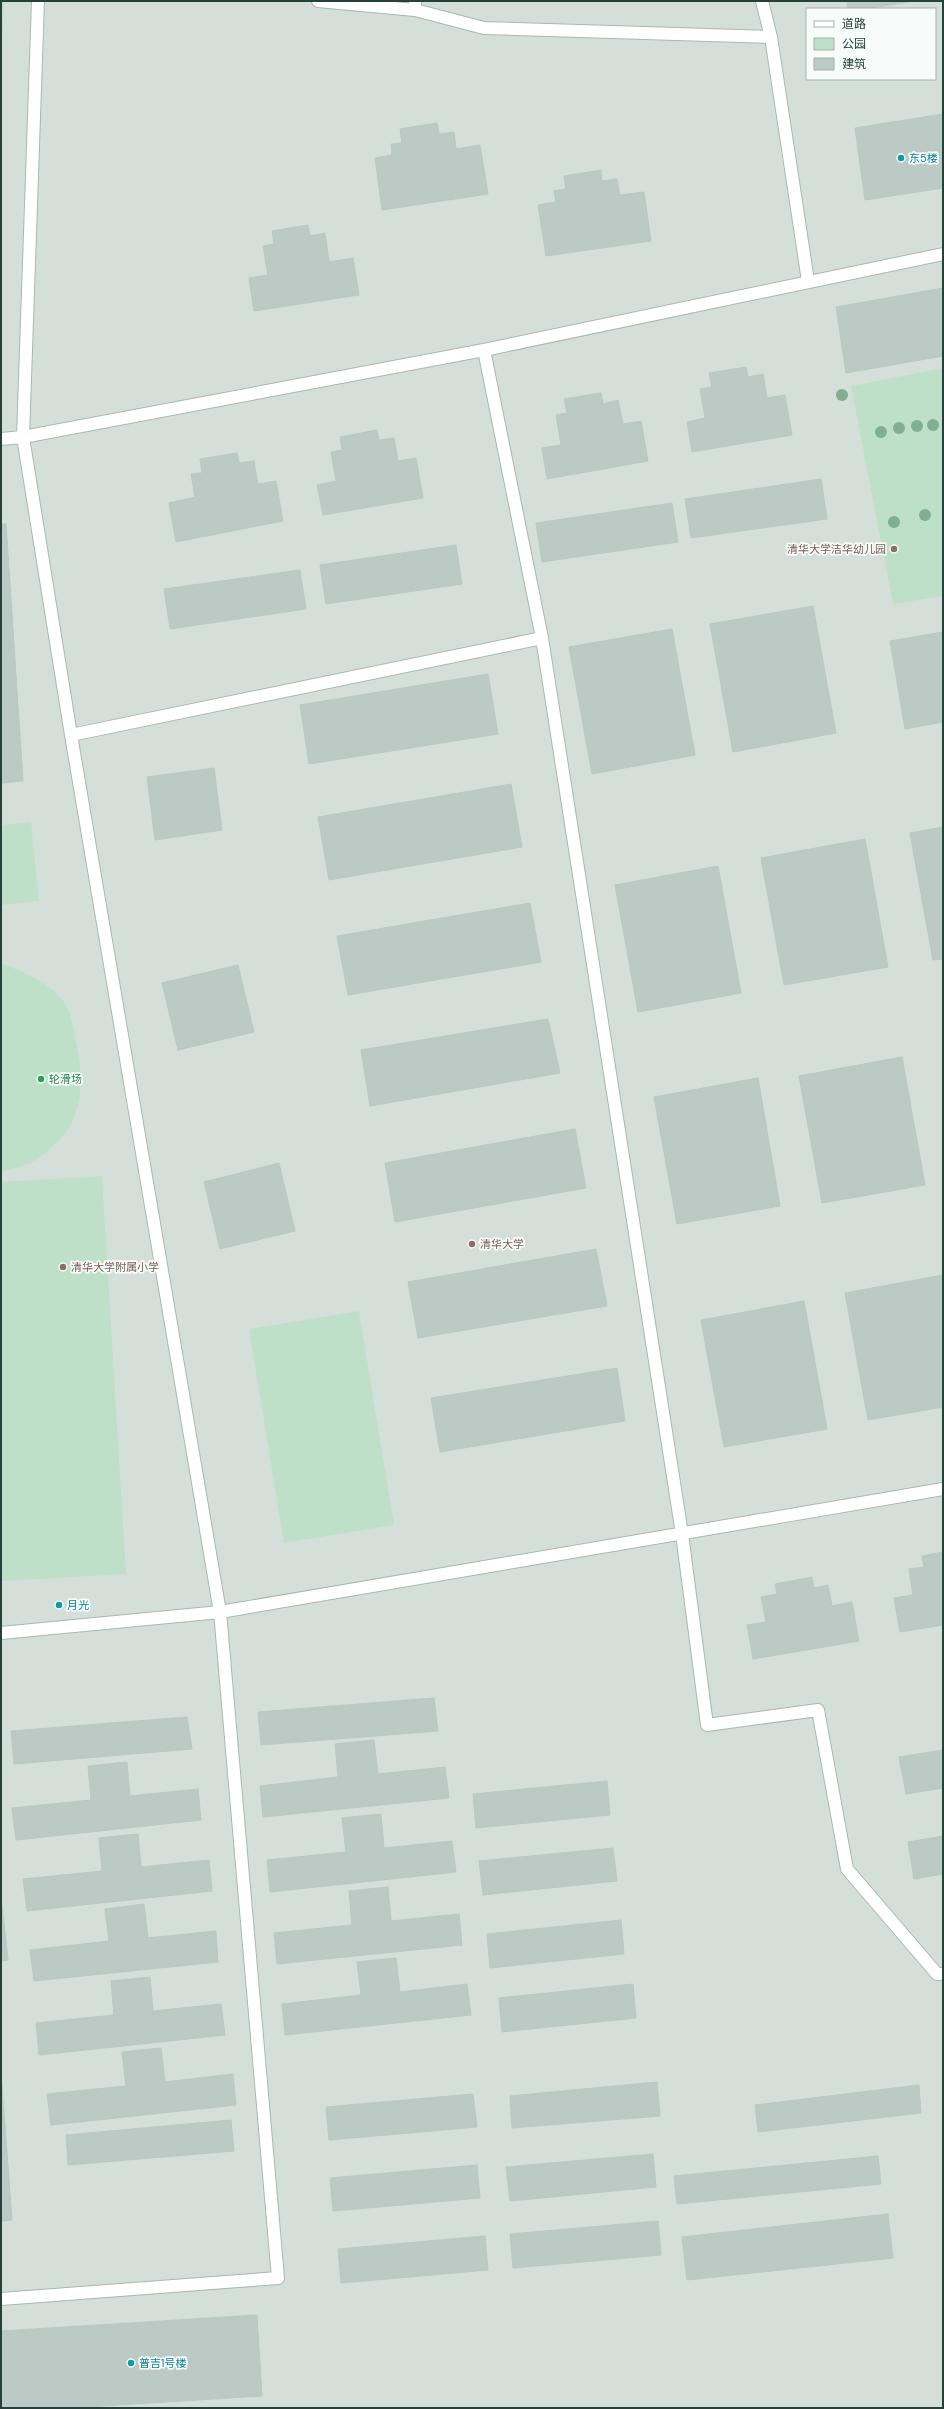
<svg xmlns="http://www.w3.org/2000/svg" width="944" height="2409" viewBox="0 0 944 2409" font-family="'DM Sans','Noto Sans SC',sans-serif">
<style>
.built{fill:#d4dfda;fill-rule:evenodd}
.green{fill:#bfe0c8}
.building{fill:#bbcac4;stroke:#b8c9c2}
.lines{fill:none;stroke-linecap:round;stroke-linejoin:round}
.minor-casing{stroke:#a8b8b2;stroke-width:14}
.minor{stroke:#fff;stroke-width:12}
.tree{fill:#80af93}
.culture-dot{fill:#0f9aa8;stroke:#f7fbf9;stroke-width:1.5}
.education-dot{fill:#8d6e63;stroke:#f7fbf9;stroke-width:1.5}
.leisure-dot{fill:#2e9e5b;stroke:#f7fbf9;stroke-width:1.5}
.labels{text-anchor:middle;stroke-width:3.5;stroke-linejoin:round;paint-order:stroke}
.culture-label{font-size:11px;fill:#0d838f;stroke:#f7fbf9;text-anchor:start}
.education-label{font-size:11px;fill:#785e54;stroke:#f7fbf9;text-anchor:start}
.leisure-label{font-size:11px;fill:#27864d;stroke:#f7fbf9;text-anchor:start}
</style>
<rect width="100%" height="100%" fill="#e6efeb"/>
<path class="built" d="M1 1H943V2408H1ZM807 9H935V79H807Z"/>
<path class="green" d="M1 1H4L1 61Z
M943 368V596L893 604 851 386Z
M31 822 39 901 1 905V825Z
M1 963C21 971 53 984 65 1003 71 1013 74 1029 76 1041 86 1087 83 1126 43 1155 31 1164 16 1170 1 1171Z
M102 1176 126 1574 1 1581V1182Z
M359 1311 394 1525 284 1543 249 1329Z"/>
<path class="building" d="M847 1H915L864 9H848Z
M943 114V188L865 200 855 128Z
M437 123 439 134 454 132 456 149 480 145 488 194 382 210 375 158 392 155 391 144 402 143 400 129Z
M601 170 602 181 617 179 620 195 644 192 651 241 546 256 538 205 556 202 554 191 566 189 564 176Z
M308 225 310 236 325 233 329 262 353 258 359 295 254 311 249 278 268 275 263 246 274 244 272 231Z
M943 288V356L846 373 836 307Z
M746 367 748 377 763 374 767 398 785 395 792 435 692 452 687 422 705 418 700 389 712 387 709 373Z
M601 393 603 404 618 400 623 424 641 421 648 461 547 479 542 448 561 445 556 415 567 413 564 399Z
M377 430 379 440 394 438 398 461 416 458 423 498 323 515 317 485 336 481 331 452 342 450 340 437Z
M237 453 239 463 254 461 258 484 276 481 283 521 176 542 169 503 195 497 191 474 202 473 200 459Z
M821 479 827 519 691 538 685 499Z
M672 503 678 542 542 562 536 523Z
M1 524H6L23 781 1 783Z
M456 545 462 584 326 604 320 565Z
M300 570 306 609 170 629 164 589Z
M813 606 836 733 733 752 710 624Z
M672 629 695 755 592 774 569 647Z
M943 632V722L905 729 890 641Z
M488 674 498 734 309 764 300 705Z
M214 768 222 830 155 840 147 777Z
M511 784 522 847 329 880 318 817Z
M943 827V959L933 960 910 833Z
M865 839 888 967 784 985 761 858Z
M718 866 741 993 638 1012 615 885Z
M530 903 541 962 348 995 337 936Z
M238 965 254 1032 178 1050 162 983Z
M548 1019 560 1073 370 1106 361 1050Z
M902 1057 925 1185 822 1203 799 1076Z
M758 1078 780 1206 677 1224 654 1097Z
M575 1129 586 1188 395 1222 385 1163Z
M279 1163 295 1231 220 1249 204 1182Z
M596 1249 607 1306 418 1338 408 1282Z
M943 1275V1407L868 1420 845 1293Z
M804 1301 827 1429 724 1447 701 1320Z
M617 1368 625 1421 440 1452 431 1398Z
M943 1552V1625L900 1632 894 1598 913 1595 909 1569 924 1567 922 1556Z
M812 1577 814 1588 828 1585 832 1606 852 1602 859 1641 753 1659 747 1625 766 1622 761 1597 777 1594 775 1584Z
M434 1698 438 1731 261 1745 258 1712Z
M187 1717 192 1749 14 1764 11 1731Z
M374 1740 378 1774 445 1767 449 1798 263 1817 260 1786 338 1777 335 1744Z
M943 1750V1788L906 1794 899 1757Z
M127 1762 130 1796 198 1789 201 1820 16 1840 12 1808 91 1800 88 1766Z
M607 1781 610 1815 476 1828 473 1794Z
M381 1814 384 1848 452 1841 456 1872 270 1892 267 1860 346 1852 342 1818Z
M138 1834 141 1867 209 1860 212 1891 27 1911 23 1879 102 1871 99 1838Z
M943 1836V1874L914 1879 908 1842Z
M613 1848 617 1881 483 1895 479 1861Z
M388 1887 391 1921 459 1914 462 1945 277 1964 274 1933 352 1925 349 1891Z
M1 1897 8 1960 1 1961Z
M144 1904 148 1938 216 1931 218 1962 34 1981 30 1950 109 1941 105 1909Z
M621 1920 624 1954 490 1968 487 1934Z
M396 1958 400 1992 467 1984 471 2015 285 2035 282 2004 361 1995 357 1962Z
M150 1977 153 2011 221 2004 225 2035 39 2055 36 2023 114 2015 111 1981Z
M633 1984 636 2018 502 2032 499 1998Z
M161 2048 165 2082 233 2074 236 2105 51 2125 47 2094 126 2086 122 2052Z
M1 2073 12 2220 1 2221Z
M657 2082 660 2116 512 2128 510 2096Z
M919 2085 921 2113 758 2132 755 2105Z
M473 2094 477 2127 329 2140 326 2107Z
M231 2120 234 2151 68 2165 66 2135Z
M653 2154 656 2187 510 2201 506 2167Z
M878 2156 881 2184 677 2204 674 2176Z
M477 2165 480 2198 333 2211 330 2178Z
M888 2214 893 2258 687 2280 682 2237Z
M658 2221 661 2255 513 2268 510 2234Z
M485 2236 488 2270 341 2283 338 2249Z
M257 2315 262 2396 70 2408H1V2331Z"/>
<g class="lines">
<g class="minor-casing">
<path id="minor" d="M318 1 415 10
M415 1V10L484 28 771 37
M762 1 771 37 808 281
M484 350 542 638 682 1534 707 1725 818 1710 847 1869 937 1974H943
M1 439 23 437 484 350 943 254
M71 735 542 638
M1 1633 220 1612 943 1489
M1 2299 278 2278 220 1612 71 735 23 437 38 1"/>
</g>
<use href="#minor" class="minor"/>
</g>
<g class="tree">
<circle cx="842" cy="395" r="6"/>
<circle cx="933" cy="425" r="6"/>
<circle cx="917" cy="426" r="6"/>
<circle cx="899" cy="428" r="6"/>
<circle cx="881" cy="432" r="6"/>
<circle cx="925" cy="515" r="6"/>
<circle cx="894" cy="522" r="6"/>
</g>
<g class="culture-dot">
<circle cx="901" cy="158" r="4"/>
<circle cx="59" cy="1605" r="4"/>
<circle cx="131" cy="2363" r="4"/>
</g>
<g class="education-dot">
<circle cx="894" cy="549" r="4"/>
<circle cx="472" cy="1244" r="4"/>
<circle cx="63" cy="1267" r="4"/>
</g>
<circle class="leisure-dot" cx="41" cy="1079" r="4"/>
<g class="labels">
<g class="culture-label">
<text x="909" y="162">东5楼</text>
<text x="67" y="1609">月光</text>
<text x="139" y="2367">普吉1号楼</text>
</g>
<g class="education-label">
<text x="886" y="553" text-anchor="end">清华大学洁华幼儿园</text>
<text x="480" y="1248">清华大学</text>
<text x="71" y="1271">清华大学附属小学</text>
</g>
<g class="leisure-label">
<text x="49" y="1083">轮滑场</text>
</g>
</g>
<rect width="944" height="2409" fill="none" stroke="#24423a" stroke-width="4"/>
<rect x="806" y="8" width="130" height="72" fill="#f7fbf9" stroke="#a3b1ad"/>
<rect x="814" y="21" width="20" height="6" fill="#ffffff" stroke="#a3b1ad"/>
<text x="842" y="28" font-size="12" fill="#24423a">道路</text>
<rect x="814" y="38" width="20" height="12" fill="#bfe0c8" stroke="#a3b1ad"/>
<text x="842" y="48" font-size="12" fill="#24423a">公园</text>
<rect x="814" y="58" width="20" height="12" fill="#bbcac4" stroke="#a3b1ad"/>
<text x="842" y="68" font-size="12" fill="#24423a">建筑</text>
</svg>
